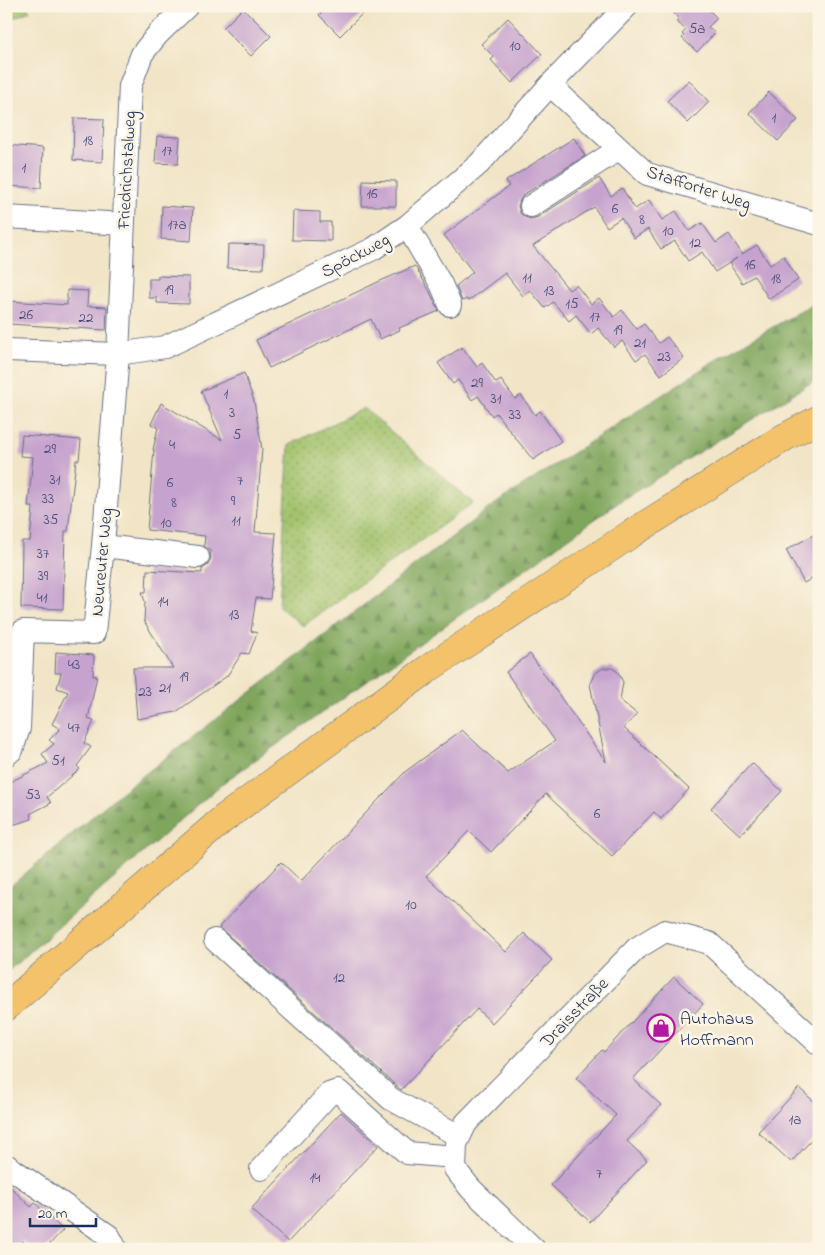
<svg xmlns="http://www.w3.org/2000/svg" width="825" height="1255" viewBox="0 0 825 1255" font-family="'Indie Flower',sans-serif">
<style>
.forest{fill:url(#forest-firs);stroke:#4d6a5d}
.park{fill:url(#park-dots);stroke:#5d7863}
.garden{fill:#9fc068;stroke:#5d7863}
.building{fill:#c6a2ce}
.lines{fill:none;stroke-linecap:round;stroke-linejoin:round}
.minor-casing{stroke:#666f83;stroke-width:24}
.major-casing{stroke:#666f83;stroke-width:29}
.minor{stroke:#fff;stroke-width:22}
.major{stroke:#f3c26a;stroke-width:28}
.labels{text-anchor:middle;stroke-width:5;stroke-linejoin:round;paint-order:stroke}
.number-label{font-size:15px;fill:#464c7a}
.street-label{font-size:18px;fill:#1b2f5e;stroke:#fcf5e5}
.poi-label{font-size:18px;fill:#1b2f5e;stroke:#fcf5e5;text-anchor:start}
</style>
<defs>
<pattern id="forest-firs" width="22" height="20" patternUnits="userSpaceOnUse" patternTransform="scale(1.25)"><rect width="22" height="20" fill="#7fa65c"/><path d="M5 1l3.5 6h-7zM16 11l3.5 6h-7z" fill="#67884f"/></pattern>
<pattern id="park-dots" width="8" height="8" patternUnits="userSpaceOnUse" patternTransform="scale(1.25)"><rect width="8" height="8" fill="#9fc068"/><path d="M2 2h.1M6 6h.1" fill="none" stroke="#819c59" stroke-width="1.8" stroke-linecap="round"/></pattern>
</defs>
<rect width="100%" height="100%" fill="#fcf5e5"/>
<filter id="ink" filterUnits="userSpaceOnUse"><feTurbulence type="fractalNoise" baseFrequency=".02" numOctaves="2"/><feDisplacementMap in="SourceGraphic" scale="10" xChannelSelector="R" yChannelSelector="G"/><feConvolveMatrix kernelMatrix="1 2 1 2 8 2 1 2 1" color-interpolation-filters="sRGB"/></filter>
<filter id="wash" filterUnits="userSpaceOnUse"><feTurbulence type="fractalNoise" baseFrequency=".0096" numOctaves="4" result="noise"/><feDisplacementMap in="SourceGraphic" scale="20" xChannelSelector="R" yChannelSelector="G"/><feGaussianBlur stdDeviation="1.12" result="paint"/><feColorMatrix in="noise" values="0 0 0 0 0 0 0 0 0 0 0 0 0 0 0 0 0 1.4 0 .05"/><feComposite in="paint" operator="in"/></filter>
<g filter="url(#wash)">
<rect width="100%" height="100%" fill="#f2e5c7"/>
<path class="forest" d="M819 301V378L625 498 223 783 6 973V890L119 794 492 506 723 355Z"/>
<path class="park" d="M364 408 473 503 303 626 279 607 289 445Z"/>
<path class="garden" d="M6 6H27L30 11 6 21Z"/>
<g id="blocks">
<path class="building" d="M328 6H370L340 36 319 15Z
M666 6H705L717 18 708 27 715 33 697 52 682 38 684 36 682 34 686 30 676 21 679 18Z
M243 8 271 36 251 56 223 28Z
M508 18 542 54 512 83 491 60 494 57 481 44Z
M689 80 709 102 688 123 667 101Z
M769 92 798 120 778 141 749 113Z
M74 118 104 119 102 162 73 160Z
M157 136 180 137 178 164 155 163Z
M574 138 585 156 523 195 520 200 518 206 520 213 525 217 531 219 538 217 599 178 611 196 622 188 635 209 649 200 662 220 676 211 689 231 702 223 716 243 729 234 742 254 757 245 770 265 784 256 798 280 769 299 754 276 742 283 729 263 737 258 715 272 702 252 688 261 675 241 661 249 648 229 634 238 621 218 607 227 594 207 533 246 569 290 576 285 591 304 599 298 614 317 622 310 637 329 644 324 659 343 667 337 684 358 661 375 645 354 636 360 622 341 614 347 598 328 591 334 576 315 569 321 553 302 545 308 530 290 523 296 505 273 468 301 467 299 462 301 456 286 473 272 444 235 509 186 506 181Z
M6 145 43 148 41 188 6 186Z
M363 180 396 181V206H362Z
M162 206 193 208 191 241 161 239Z
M293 211 320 212V222H331V241L292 240Z
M231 244 264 245 263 269 227 268 228 245Z
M415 266 429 290 439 311 399 328 400 330 380 339 371 319 269 368 256 340 378 282Z
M158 276 189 277V304L157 303V298H149V279H158Z
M67 290 88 291 87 306 107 307 106 330 9 324 10 301 67 305Z
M462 347 477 367 482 363 496 383 501 380 515 399 521 395 535 415 540 411 561 441 533 460 496 413 492 416 478 396 472 400 458 380 453 384 438 363Z
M244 373 254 401 262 449 255 532 276 533 270 599 256 598 251 631 257 633 249 654 242 653 227 676 176 712 137 719 133 668H173L144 621 145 602 142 592H146L147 570 202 573V569L208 565 211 558 210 551 204 546 205 536 147 530 154 450H153L158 427 151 424 161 403 222 440 201 391Z
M22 435 81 440 79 460H76L68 531H65L63 609 21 608 22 541H30L33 507H28L33 457 20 456Z
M819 532V574L804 583 786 550Z
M56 652 94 655 93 676H97L88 719 94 721 84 743 91 747 77 766 80 769 47 797 51 803 30 814 32 819 6 827V784L48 763 42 754 54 744 49 740 60 729 52 724 68 692 57 688 61 673H55Z
M530 654 606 762 590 684 594 674 603 668H612L618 672 623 682 620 700 637 714 624 728 689 789 661 819 654 812 612 856 546 794 491 852 469 831 426 876 506 952 524 933 552 960 492 1023 477 1009 401 1090 219 927 281 862 301 881 406 771 462 730 508 773 555 741 506 672Z
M752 763 782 791 740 835 711 808Z
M674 977 703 1004 633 1079 661 1105 627 1141 647 1160 590 1222 551 1185 616 1115 576 1078 602 1050 604 1052Z
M799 1088 819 1106V1132L791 1162 758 1132Z
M341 1112 378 1146 288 1242 251 1209Z
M6 1183 31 1207 35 1203 63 1230 45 1249H31L23 1241 15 1249H6Z"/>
</g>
</g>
<g filter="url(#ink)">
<use href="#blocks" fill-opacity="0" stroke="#666f83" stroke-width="1"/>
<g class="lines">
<g class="minor-casing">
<path id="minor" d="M550 85 647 174 819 224
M531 206 619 149
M6 217 124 224
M407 226 441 284 450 305
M6 350 118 354 165 347 373 249 407 226 479 164 550 85 627 6
M103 546 198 557
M6 755 12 750 19 728 23 631 94 633 103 546 118 354 130 86 142 54 158 34 187 6
M215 940 391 1099 459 1136
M6 1165 109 1236 116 1249
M261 1169 329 1094 338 1091 407 1153 455 1157
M534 1249 471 1189 455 1169 456 1144 466 1123 637 948 665 931 709 943 819 1044"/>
</g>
<g class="major-casing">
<path id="major" d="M6 1007 223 819 429 668 631 534 785 437 819 419"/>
</g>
<use href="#minor" class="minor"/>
<use href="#major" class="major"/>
</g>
</g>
<defs>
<g id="shop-ring" transform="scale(1.4375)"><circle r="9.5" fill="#fcf5e5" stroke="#b5179e" stroke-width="1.5"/><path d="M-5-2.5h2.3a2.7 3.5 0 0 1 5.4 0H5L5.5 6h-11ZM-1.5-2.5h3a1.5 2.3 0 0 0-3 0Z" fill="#b5179e"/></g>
</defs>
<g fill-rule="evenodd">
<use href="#shop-ring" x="661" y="1028"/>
</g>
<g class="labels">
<g class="number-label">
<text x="697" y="33">5a</text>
<text x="515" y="50">10</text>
<text x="774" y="122">1</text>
<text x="88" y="145">18</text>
<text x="167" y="155">17</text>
<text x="24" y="172">1</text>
<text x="372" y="198">16</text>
<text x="615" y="213">6</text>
<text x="642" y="224">8</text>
<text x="177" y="229">17a</text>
<text x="668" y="235">10</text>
<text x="695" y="247">12</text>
<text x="750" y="269">16</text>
<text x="527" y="282">11</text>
<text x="776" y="283">18</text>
<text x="169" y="294">19</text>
<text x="549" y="295">13</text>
<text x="572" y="308">15</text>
<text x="26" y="319">26</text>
<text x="595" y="321">17</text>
<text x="86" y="322">22</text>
<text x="618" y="334">19</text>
<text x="640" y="347">21</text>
<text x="664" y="361">23</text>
<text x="477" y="387">29</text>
<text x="226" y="398">1</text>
<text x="496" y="403">31</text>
<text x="232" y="417">3</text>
<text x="515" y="419">33</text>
<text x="237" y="439">5</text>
<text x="172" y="449">4</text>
<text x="50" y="453">29</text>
<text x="55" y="484">31</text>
<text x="240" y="485">7</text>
<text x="170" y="487">6</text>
<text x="48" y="503">33</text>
<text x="233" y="505">9</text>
<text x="174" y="507">8</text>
<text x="51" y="524">35</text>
<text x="236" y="525">11</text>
<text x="166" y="527">10</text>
<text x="43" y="558">37</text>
<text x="43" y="580">39</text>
<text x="42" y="602">41</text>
<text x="163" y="606">14</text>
<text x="234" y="619">13</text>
<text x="74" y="669">43</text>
<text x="184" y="681">19</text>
<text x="165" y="692">21</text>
<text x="145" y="696">23</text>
<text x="74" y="732">47</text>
<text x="58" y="765">51</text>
<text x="33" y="799">53</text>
<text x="597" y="818">6</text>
<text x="411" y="909">10</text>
<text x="339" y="982">12</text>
<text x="795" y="1124">1a</text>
<text x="599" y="1178">7</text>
<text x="315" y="1182">14</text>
</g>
<g class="street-label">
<text transform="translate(126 170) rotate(-87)" y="6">Friedrichstalweg</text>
<text transform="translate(699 187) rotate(18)" y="6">Stafforter Weg</text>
<text transform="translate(355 255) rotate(-28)" y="6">Spöckweg</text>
<text transform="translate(101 562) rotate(-85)" y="6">Neureuter Weg</text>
<text transform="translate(574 1012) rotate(-46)" y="6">Draisstraße</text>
</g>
<g class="poi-label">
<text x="680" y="1024">Autohaus<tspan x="680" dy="21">Hoffmann</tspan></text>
</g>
</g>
<rect width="825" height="1255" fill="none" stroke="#fcf5e5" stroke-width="25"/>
<path d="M30 1218v8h66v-8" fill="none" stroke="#1b2f5e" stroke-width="2.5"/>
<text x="38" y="1218" font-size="15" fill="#1b2f5e" stroke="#fcf5e5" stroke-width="4" paint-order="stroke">20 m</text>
</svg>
